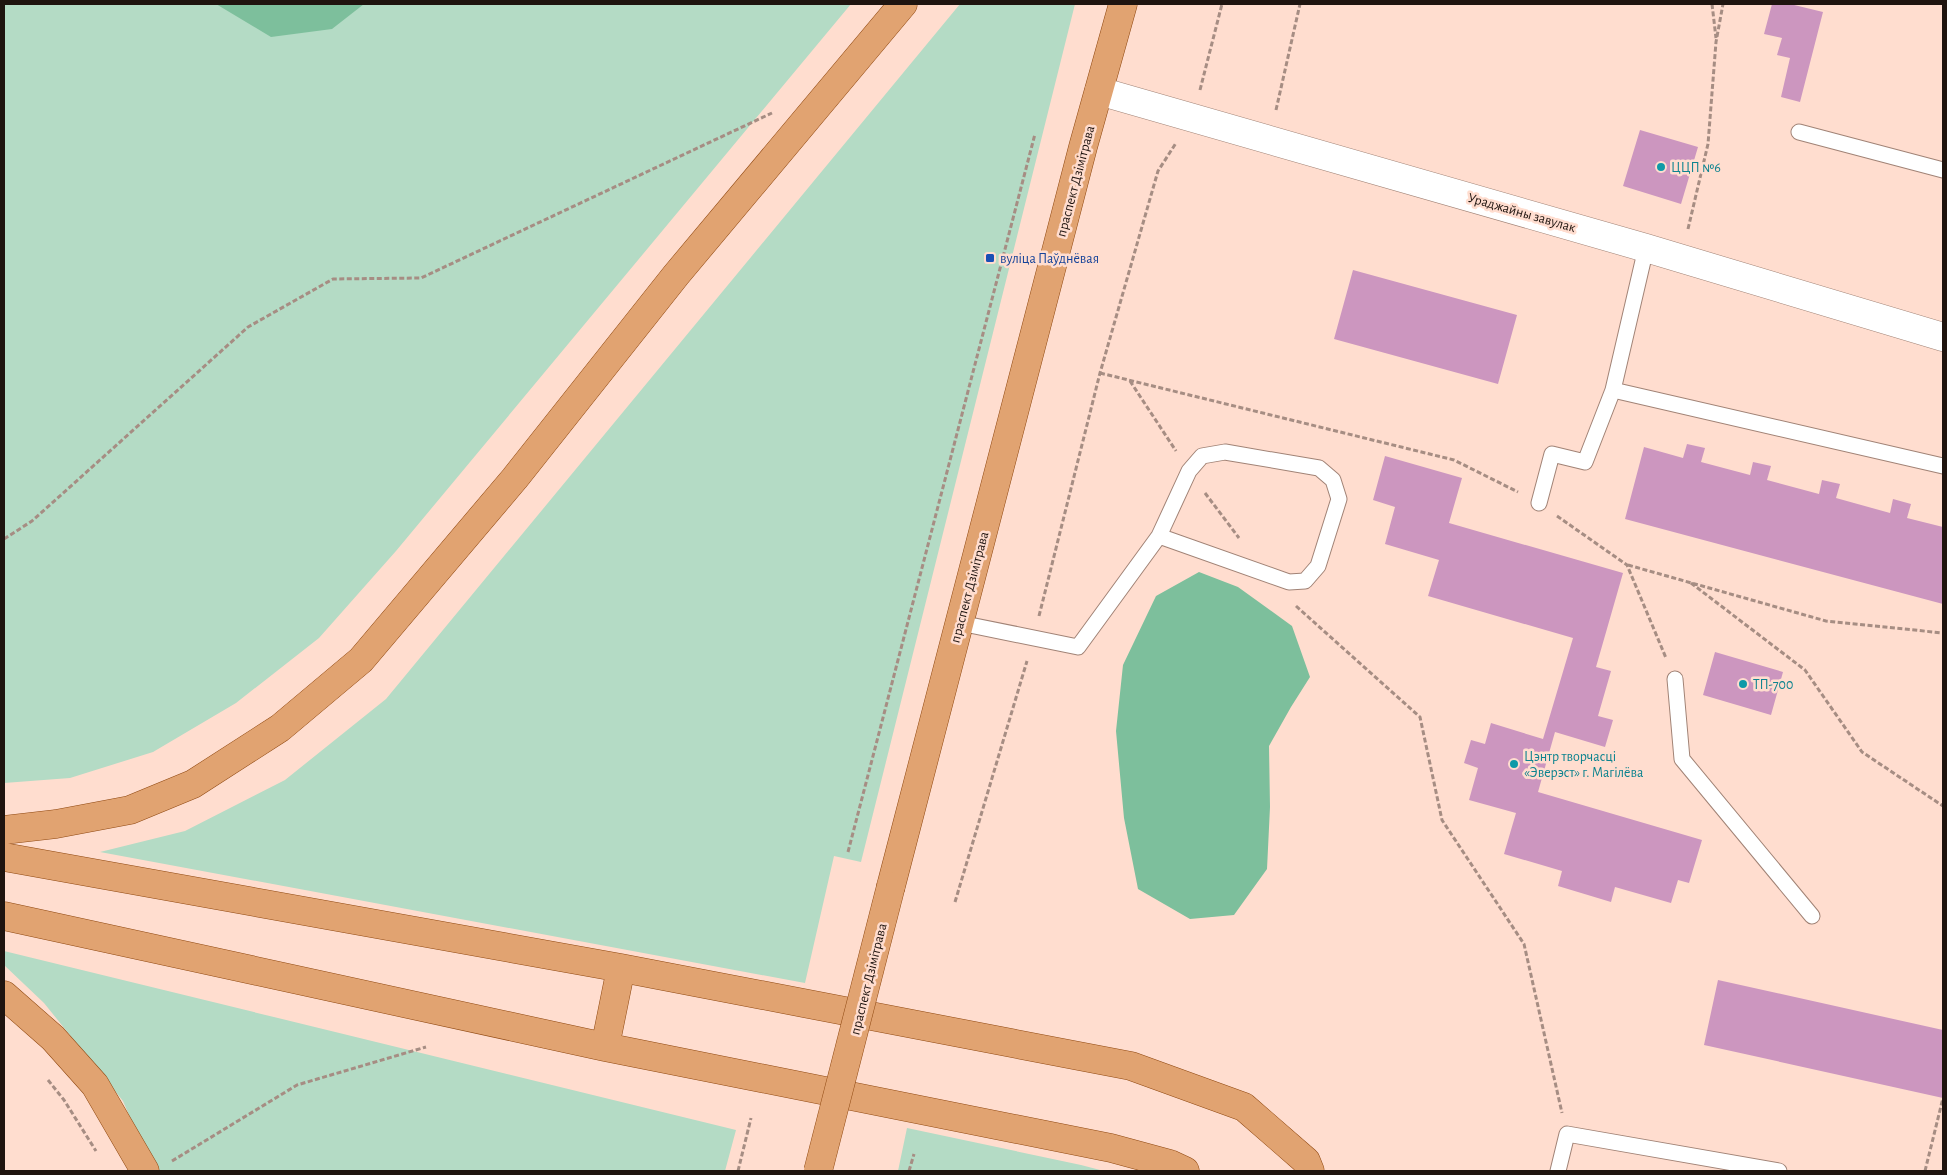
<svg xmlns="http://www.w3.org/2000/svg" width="1947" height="1175" viewBox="0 0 1947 1175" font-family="'Alegreya Sans',sans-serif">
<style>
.green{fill:#b4dbc5}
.forest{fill:#7dbf9c}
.building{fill:#cc96bf}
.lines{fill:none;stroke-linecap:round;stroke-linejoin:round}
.service-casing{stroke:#a18376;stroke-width:17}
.minor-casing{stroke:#a18376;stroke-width:29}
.primary-casing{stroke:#904912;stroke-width:29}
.path{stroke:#a68d83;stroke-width:3;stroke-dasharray:5 2.5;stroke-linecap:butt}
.service{stroke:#fff;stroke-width:15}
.minor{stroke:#fff;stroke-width:28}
.primary{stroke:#e1a371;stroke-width:28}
.primary-bridge-casing{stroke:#904912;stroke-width:29;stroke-linecap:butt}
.primary-bridge{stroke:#e1a371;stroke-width:28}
.culture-dot{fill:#0f9aa8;stroke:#ffddcf;stroke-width:2}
.transit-dot{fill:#1a4fb4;stroke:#ffddcf;stroke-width:2}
.labels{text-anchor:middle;stroke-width:5;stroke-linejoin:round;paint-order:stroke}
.culture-label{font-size:14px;fill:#0d838f;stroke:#ffddcf;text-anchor:start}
.street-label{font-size:14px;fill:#1f140f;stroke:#ffddcf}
.transit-label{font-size:14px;fill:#164399;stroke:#ffddcf;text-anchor:start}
</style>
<rect width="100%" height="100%" fill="#ffddcf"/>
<path class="green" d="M4 4H851L396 551 319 638 236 703 153 752 70 778 4 783Z
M960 4H1075L861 862 834 856 805 983 100 852 185 831 285 780 386 699Z
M4 951 736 1130 725 1171H153L123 1101 44 1003 4 965Z
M907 1128 1081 1165 1104 1171H898Z"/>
<path class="forest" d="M216 4H364L332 29 271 37Z
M1199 572 1238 587 1292 626 1310 677 1291 707 1269 746 1270 807 1267 869 1234 915 1190 919 1138 889 1124 818 1116 731 1123 665 1156 596Z"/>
<path class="building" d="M1772 4H1790L1823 12 1800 102 1781 97 1790 58 1777 55 1782 38 1764 34Z
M1640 130 1698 147 1681 204 1623 186Z
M1353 270 1517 315 1498 384 1334 339Z
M1687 444 1705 448 1701 462 1750 475 1753 462 1771 466 1767 480 1819 494 1822 480 1840 484 1836 498 1890 513 1893 499 1911 504 1907 518 1943 527V604L1625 519 1644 447 1683 458Z
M1385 456 1462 478 1449 523 1623 573 1596 667 1611 671 1598 716 1613 720 1605 747 1555 732 1538 792 1702 840 1689 883 1678 880 1671 903 1615 887 1611 902 1558 886 1562 871 1504 854 1516 813 1469 800 1478 768 1464 763 1471 740 1485 744 1491 723 1543 739 1573 638 1428 596 1439 560 1385 544 1395 507 1373 500Z
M1715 652 1783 672 1771 715 1703 695Z
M1718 980 1943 1030V1098L1704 1045Z"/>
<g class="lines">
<g class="service-casing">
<path id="service" d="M1799 132 1943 170
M1613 390 1943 466
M1539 503 1552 454 1585 462 1613 390 1646 248
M960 623 1078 647 1159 536 1189 471 1202 456 1225 452 1319 468 1333 480 1339 499 1318 566 1305 581 1289 582 1159 536
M1675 679 1682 759 1812 916
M1558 1171 1567 1134 1779 1171"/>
</g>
<g class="minor-casing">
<path id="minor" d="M1099 91 1646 248 1943 337"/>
</g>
<g class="primary-casing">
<path id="primary" d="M4 830 56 824 130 810 193 784 280 728 361 660 515 478 676 275 903 4
M4 857 621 968 1131 1066 1244 1107 1306 1161 1310 1171
M891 886 1083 147 1123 4
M4 916 605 1047 1111 1148 1170 1164 1185 1171
M4 995 53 1038 95 1085 145 1171
M605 1047 621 968"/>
</g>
<path class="path" d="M1712 4 1716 38
M1200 90 1222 4
M1276 110 1300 4
M1688 229 1708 144 1716 42 1723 4
M1100 373 1454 460 1518 492
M1130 381 1176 451
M1205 493 1239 538
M1557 516 1627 565 1666 658
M4 539 32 521 248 327 333 279 421 278 772 113
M1628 565 1826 621 1943 633
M1691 583 1805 670 1862 752 1943 806
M1296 606 1420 717 1442 820 1524 944 1562 1113
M1039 616 1100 373 1158 171 1176 143
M848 852 1035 134
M955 902 1027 661
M48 1080 64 1100 96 1151
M172 1161 297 1085 426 1047
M738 1171 751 1118
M909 1171 914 1154
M1925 1171 1943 1098"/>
<use href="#service" class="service"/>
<use href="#minor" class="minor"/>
<use href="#primary" class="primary"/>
<g class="primary-bridge-casing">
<path id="primary-bridge" d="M818 1171 891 886"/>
</g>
<use href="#primary-bridge" class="primary-bridge"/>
</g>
<g class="culture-dot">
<circle cx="1661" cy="167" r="5"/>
<circle cx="1743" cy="684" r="5"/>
<circle cx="1514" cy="764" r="5"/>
</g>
<rect class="transit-dot" x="985" y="253" width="10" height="10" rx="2.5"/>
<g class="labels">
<g class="culture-label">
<text x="1671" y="172">ЦЦП №6</text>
<text x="1753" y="689">ТП-700</text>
<text x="1524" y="761">Цэнтр творчасці<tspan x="1524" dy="16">«Эверэст» г. Магілёва</tspan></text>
</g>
<g class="street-label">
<text transform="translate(1075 181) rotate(-75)" y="5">праспект Дзімітрава</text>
<text transform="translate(1522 212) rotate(16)" y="5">Ураджайны завулак</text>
<text transform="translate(969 587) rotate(-75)" y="5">праспект Дзімітрава</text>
<text transform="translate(868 979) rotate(-76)" y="5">праспект Дзімітрава</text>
</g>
<g class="transit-label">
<text x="1000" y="263">вуліца Паўднёвая</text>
</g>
</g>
<rect width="1947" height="1175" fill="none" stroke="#1f140f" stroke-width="10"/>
</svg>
